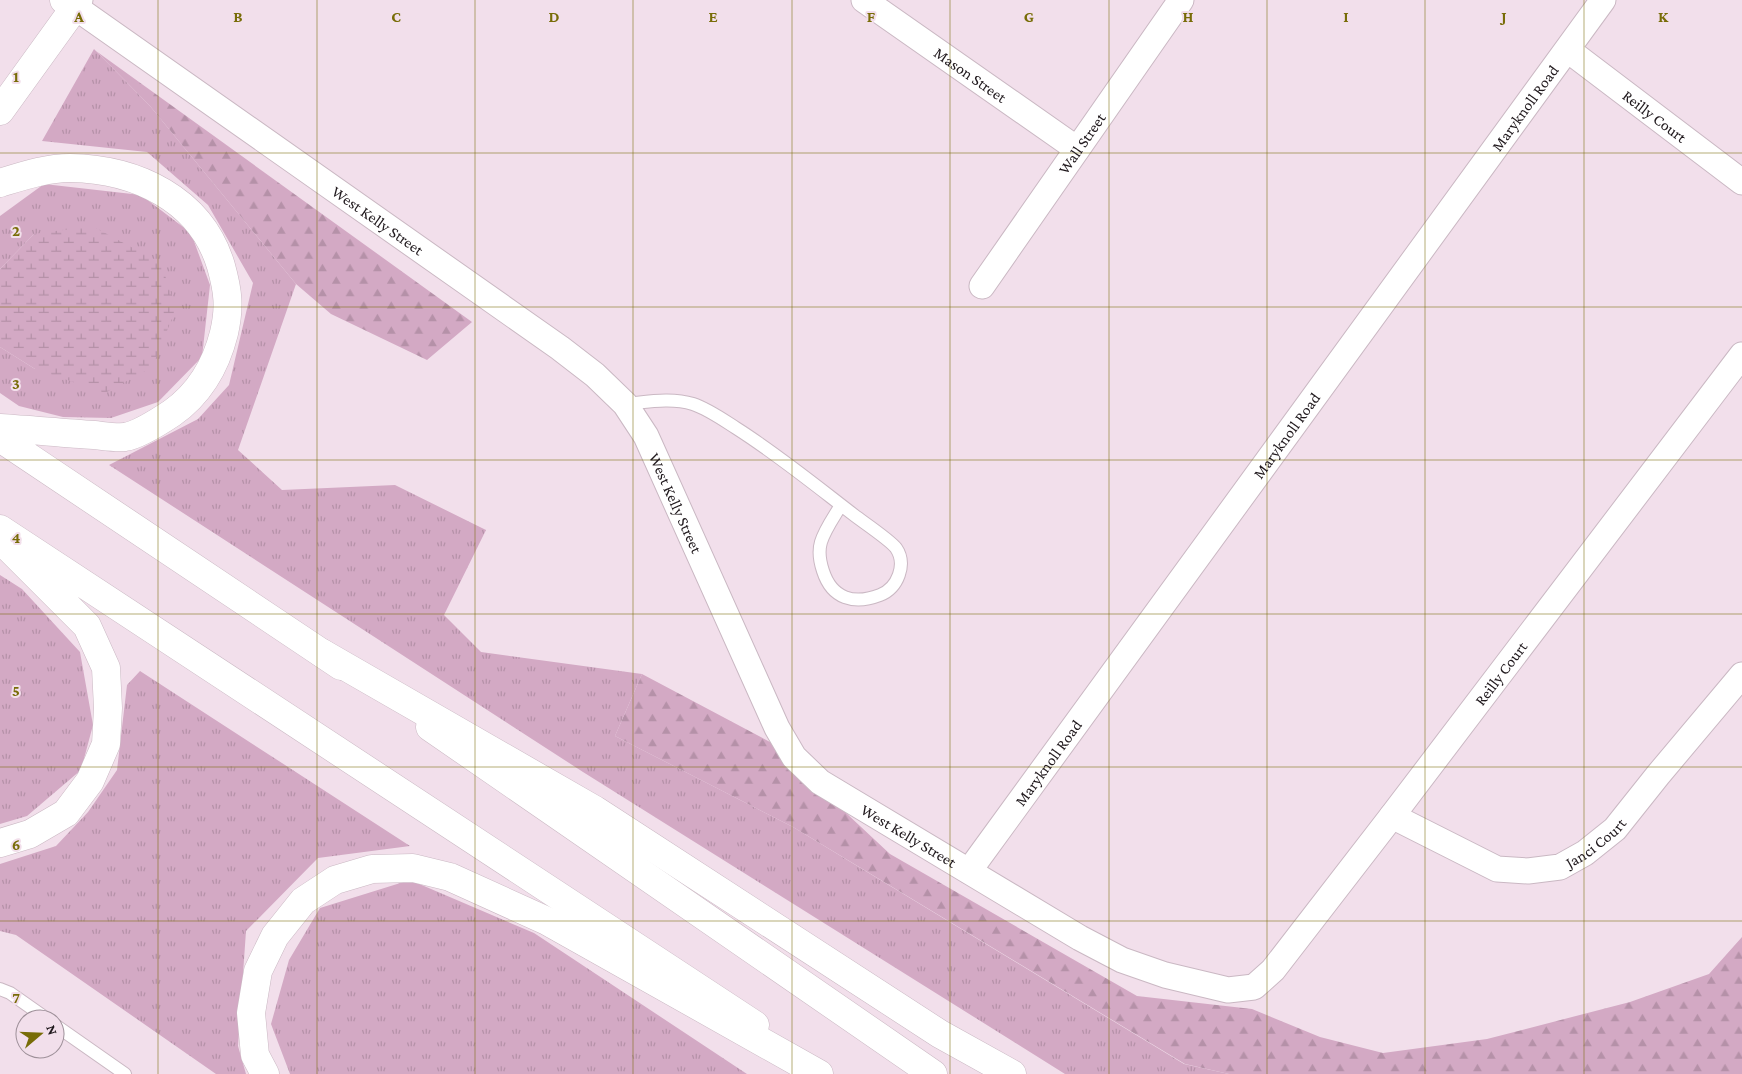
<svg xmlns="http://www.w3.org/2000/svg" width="1742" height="1074" viewBox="0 0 1742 1074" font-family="'Crimson Pro',serif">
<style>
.grass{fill:url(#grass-tufts)}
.forest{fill:url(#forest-firs)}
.wetland{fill:url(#wetland-marsh)}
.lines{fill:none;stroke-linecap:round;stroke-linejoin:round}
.service-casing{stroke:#cab8c3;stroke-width:14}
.minor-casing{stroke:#cab8c3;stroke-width:27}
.tertiary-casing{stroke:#cab8c3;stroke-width:29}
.trunk-casing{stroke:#cab8c3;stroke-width:29}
.motorway-casing{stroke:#cab8c3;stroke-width:29}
.service{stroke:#fff;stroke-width:12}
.minor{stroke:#fff;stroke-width:25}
.tertiary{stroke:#fff;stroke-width:28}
.trunk{stroke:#fff;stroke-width:28}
.motorway{stroke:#fff;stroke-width:28}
.grid{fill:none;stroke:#786c07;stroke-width:1;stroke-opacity:0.55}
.labels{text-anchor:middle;stroke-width:4;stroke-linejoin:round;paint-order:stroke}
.street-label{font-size:16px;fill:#20191d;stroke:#f2dfeb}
.grid-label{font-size:16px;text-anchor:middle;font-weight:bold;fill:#786c07;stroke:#f2dfeb;stroke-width:4;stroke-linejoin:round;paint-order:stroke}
</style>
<defs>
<pattern id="grass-tufts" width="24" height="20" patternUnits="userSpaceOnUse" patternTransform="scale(1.25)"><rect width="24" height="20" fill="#d3a9c4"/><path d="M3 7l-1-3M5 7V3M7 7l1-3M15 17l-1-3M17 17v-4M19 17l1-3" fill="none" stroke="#b591a8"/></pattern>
<pattern id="forest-firs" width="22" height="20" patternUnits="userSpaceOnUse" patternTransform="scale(1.25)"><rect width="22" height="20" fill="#d3a9c4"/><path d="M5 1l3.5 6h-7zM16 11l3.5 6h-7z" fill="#b591a8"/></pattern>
<pattern id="wetland-marsh" width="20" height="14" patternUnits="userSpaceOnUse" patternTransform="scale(1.25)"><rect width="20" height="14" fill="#d3a9c4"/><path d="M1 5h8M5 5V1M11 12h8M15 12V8" fill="none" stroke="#b591a8"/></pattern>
</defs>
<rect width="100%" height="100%" fill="#f2dfeb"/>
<path class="grass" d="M94 49 150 106 296 284 238 450 282 490 395 485 486 530 444 615 481 652 642 674 615 736 793 827 1184 1064 1229 1074H1065L583 772 109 465 198 419 229 385 253 283 208 205 147 152 42 141Z
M44 184 141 195 191 233 210 285 202 357 158 402 111 418 63 417 19 406 0 393V347L35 369 34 234 0 269V216Z
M0 575 22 589 80 652 93 725 81 770 27 816 0 824Z
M140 671 410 846 318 858 246 931 238 1046 246 1074H216L16 935 0 931V864L56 846 88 812 117 770 127 685Z
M410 880 534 933 747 1074H290L271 1024 289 960 320 908Z"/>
<path class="forest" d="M96 51 472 322 427 360 331 314 296 284 150 106Z
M642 674 770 742 890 854 1137 996 1252 1009 1320 1037 1383 1053 1487 1039 1630 1002 1709 974 1742 937V1074H1229L1185 1064 793 827 615 736Z"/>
<path class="wetland" d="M92 226 161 263 176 309 152 367 105 393 35 369 0 347V269L34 234Z"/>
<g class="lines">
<g class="service-casing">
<path id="service" d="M625 404C647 402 671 397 693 404 708 409 722 419 736 428 777 454 815 485 854 515 863 522 890 540 896 548 907 564 898 588 880 595 854 605 832 599 823 571 820 562 818 552 821 542 825 529 834 517 841 505
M0 989 10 993 47 1019
M55 1025 125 1074"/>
</g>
<g class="minor-casing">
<g id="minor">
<path id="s1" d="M80 0 75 7 560 348 595 375 625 404 646 436 777 728 794 757 820 782 1080 938 1122 960 1165 975 1228 990 1254 987 1273 970 1392 816 1742 355"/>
<path id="s2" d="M864 0 1077 149"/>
<path id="s3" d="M1568 50 1742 182"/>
<path id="s4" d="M982 286 1181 0"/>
<path id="s5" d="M1392 816 1497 869 1528 871 1560 867 1585 853 1615 829 1658 775 1742 675"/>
<path id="s6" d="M969 871 1603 0"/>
</g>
</g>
<g class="tertiary-casing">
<path id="tertiary" d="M0 111 75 7 64 0"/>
</g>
<g class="trunk-casing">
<path id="trunk" d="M0 183C23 176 46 168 70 168 136 169 201 199 221 266 228 291 230 307 224 333 216 365 199 394 172 413 160 421 138 435 125 437 115 438 104 436 94 435 63 433 31 430 0 428
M0 438 341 666
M0 529 755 1025
M430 727 933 1074
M0 843 30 834 66 813 90 781 106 744 108 708 106 668 87 626 10 549"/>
</g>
<g class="motorway-casing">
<path id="motorway" d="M322 653 595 810 940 1034 1012 1074
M265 1074 255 1055 251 1013 258 971 275 936 303 901 335 880 372 869 413 868 450 877 547 921 819 1074"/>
</g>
<use href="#service" class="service"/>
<use href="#minor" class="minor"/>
<use href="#tertiary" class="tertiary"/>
<use href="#trunk" class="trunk"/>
<use href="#motorway" class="motorway"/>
</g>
<path class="grid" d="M158 0V1074M317 0V1074M475 0V1074M633 0V1074M792 0V1074M950 0V1074M1109 0V1074M1267 0V1074M1425 0V1074M1584 0V1074M0 153H1742M0 307H1742M0 460H1742M0 614H1742M0 767H1742M0 921H1742"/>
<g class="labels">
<g class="street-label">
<text dy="6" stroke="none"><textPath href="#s2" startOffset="130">Mason Street</textPath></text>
<text dy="6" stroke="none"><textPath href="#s6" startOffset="944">Maryknoll Road</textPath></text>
<text dy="6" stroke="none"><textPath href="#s3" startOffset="109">Reilly Court</textPath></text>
<text dy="6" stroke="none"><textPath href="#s4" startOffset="174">Wall Street</textPath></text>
<text dy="6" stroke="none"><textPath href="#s1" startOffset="379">West Kelly Street</textPath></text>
<text dy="6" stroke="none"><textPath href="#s6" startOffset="539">Maryknoll Road</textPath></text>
<text dy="6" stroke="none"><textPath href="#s1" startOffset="799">West Kelly Street</textPath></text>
<text dy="6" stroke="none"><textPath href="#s1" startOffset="2002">Reilly Court</textPath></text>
<text dy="6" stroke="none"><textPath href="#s6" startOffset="134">Maryknoll Road</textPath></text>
<text dy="6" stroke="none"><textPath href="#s1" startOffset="1219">West Kelly Street</textPath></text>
<text dy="6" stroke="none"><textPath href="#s5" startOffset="224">Janci Court</textPath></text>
</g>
</g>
<g class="grid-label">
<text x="79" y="22">A</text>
<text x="238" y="22">B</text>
<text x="396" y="22">C</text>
<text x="554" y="22">D</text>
<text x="713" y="22">E</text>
<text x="871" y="22">F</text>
<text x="1029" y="22">G</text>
<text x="1188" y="22">H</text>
<text x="1346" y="22">I</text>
<text x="1504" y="22">J</text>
<text x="1663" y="22">K</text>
<text x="16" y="82">1</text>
<text x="16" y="236">2</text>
<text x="16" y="389">3</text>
<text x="16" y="543">4</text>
<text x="16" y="696">5</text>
<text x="16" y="850">6</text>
<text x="16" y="1003">7</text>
</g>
<g transform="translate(40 1034) rotate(71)"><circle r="24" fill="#f2dfeb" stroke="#9e9099"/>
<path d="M0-4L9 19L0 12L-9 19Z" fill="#786c07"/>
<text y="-8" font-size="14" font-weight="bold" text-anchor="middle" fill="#20191d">N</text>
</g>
</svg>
